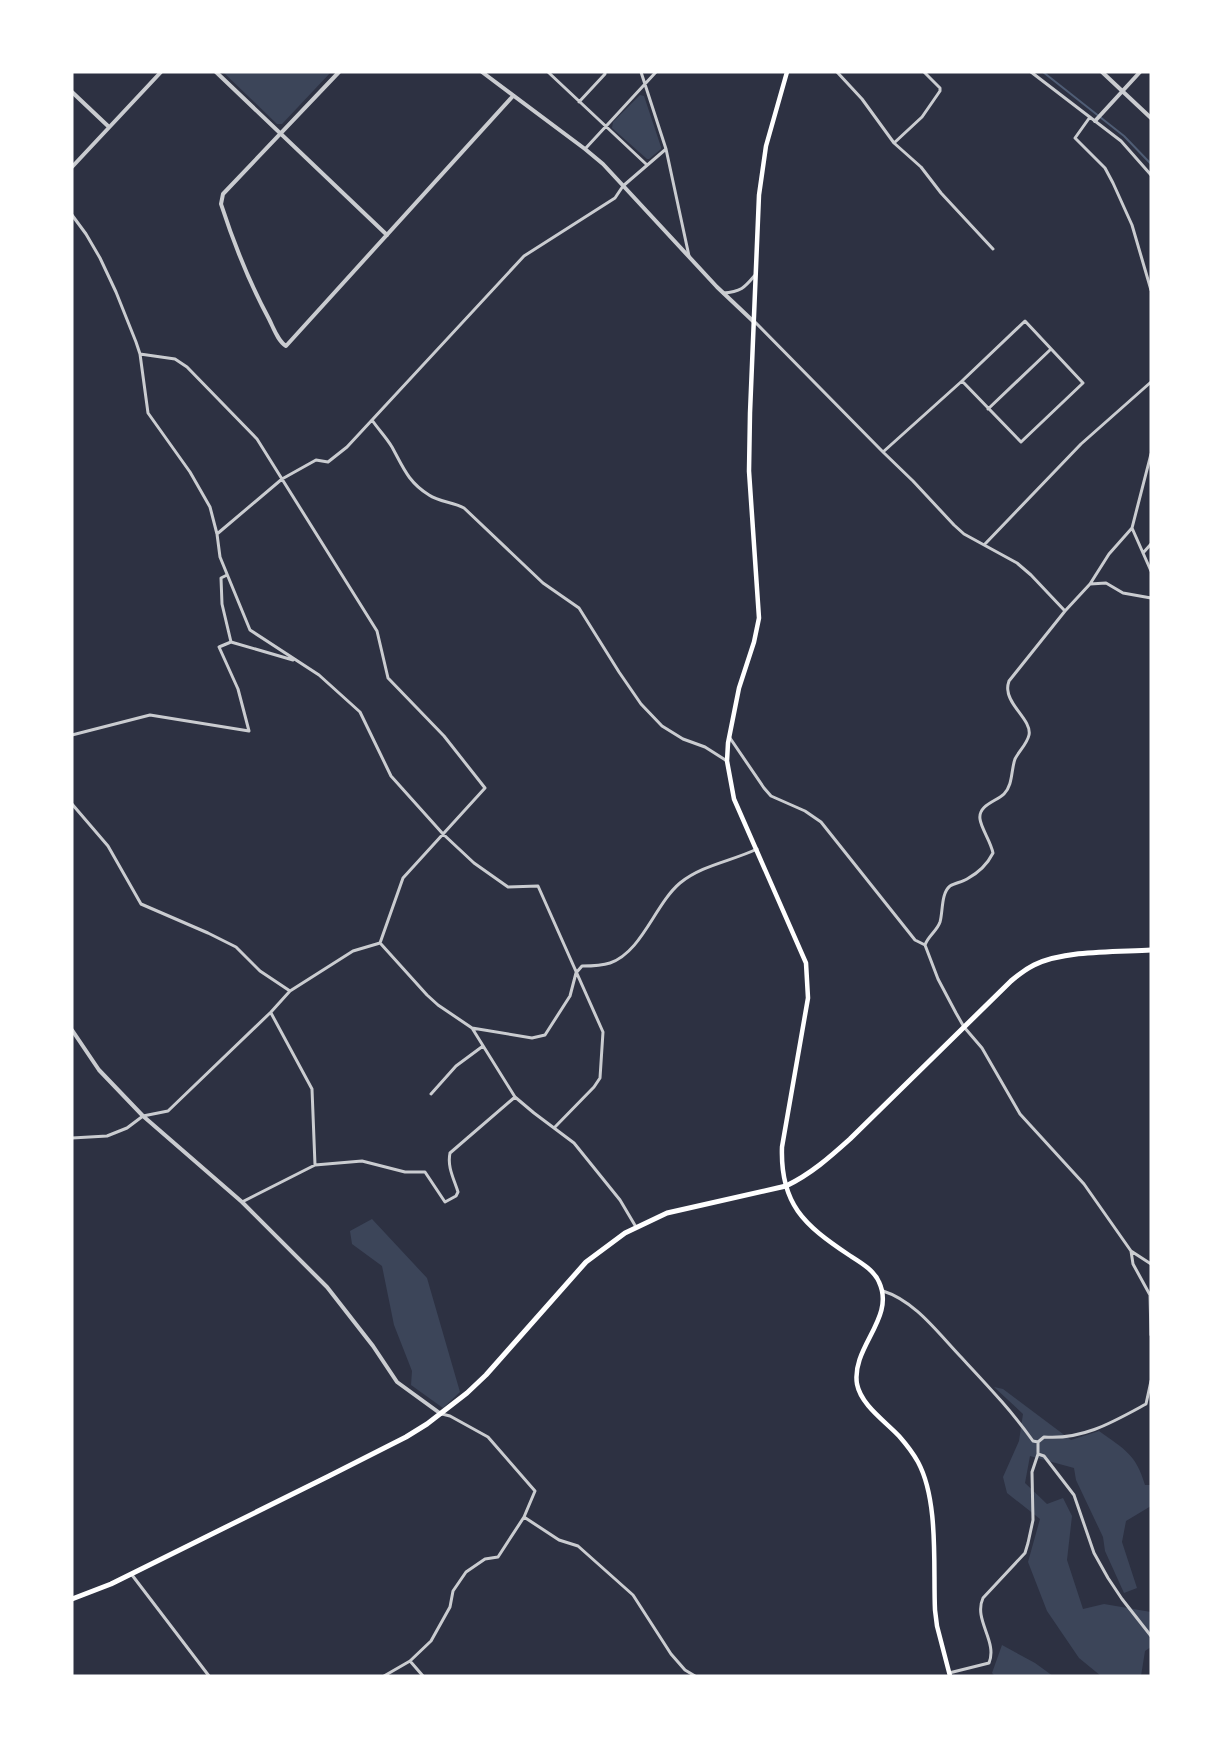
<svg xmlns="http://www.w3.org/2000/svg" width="1223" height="1748" viewBox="0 0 1223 1748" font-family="Jost,sans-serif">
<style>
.green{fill:#3c4559}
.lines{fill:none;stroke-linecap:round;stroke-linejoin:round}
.stream{stroke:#4f5d75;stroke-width:2}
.minor{stroke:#caccd0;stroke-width:3}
.tertiary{stroke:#caccd0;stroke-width:4}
.secondary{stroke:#fff;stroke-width:4.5}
.primary{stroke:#fff;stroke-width:5}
</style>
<rect width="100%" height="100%" fill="#2d3142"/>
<path class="green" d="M223 72H331L282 124H277Z
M640 95 644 96 661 147V149L649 159H647L612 128 613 122Z
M372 1219 427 1278 460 1392 443 1408 411 1385 412 1371 394 1325 382 1266 352 1244 350 1231Z
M994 1387 1003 1389 1071 1440 1099 1431C1124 1449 1136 1454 1145 1485H1151V1506L1126 1521 1122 1542 1137 1588 1124 1593 1105 1551 1103 1537 1076 1480 1074 1468 1030 1456 1025 1483 1047 1504 1063 1498 1072 1516 1067 1560 1083 1609 1104 1604 1151 1612V1647L1145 1651 1141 1676H1101L1079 1658 1047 1611 1028 1562 1040 1519 1007 1493 1003 1477 1019 1441 1023 1414Z
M1002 1645 1035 1663 1053 1676H995L992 1673Z"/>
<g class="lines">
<path class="stream" d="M1043 72 1124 136 1151 164"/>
<path class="minor" d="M548 72 646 164
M837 72 862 99 894 143 921 167 941 193 993 249
M1031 72 1121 141 1151 175
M579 102 605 74V72
M1090 117 1075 138 1105 168 1113 183 1132 225 1151 290
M894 143 922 117 940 91V88L924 72
M585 149 656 72
M666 149 689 256
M72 215 86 234 100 258 116 292 136 342 140 354 148 413 190 472 210 507 217 534 220 557 250 630 319 675 360 712 391 776 443 834 474 863 508 887 538 886 603 1032 600 1078 594 1087 554 1128
M723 293C742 292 745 287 756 274
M1025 321 1083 383 1021 442 962 381Z
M755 322 883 452 913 481 954 525 964 534 1017 563 1031 575 1065 611
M140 354 175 359 187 367 257 439 377 631 388 678 444 736 485 788 403 878 380 943
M988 409 1051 349
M372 420C378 429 386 437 392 447 403 467 408 482 429 495 439 502 453 502 464 508L543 583 579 608 619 672 641 704 662 726 683 739 705 747 727 761
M883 452 962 381
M1132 528 1151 571
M217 534 282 479 316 460 328 462 347 447 524 256 615 198 623 186 666 149 641 72
M985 544 1081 444 1151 382
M1143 553 1151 544
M227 575 221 578 222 604 231 642
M1090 584 1106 583 1123 593 1151 598
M72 735 150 715 249 731 238 689 219 647 231 642 293 660
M730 738 764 788 771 796 805 811 821 822 915 940 925 945 938 979 956 1013 964 1027 982 1048 1020 1114 1084 1184 1131 1251 1133 1264 1150 1295 1151 1335
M72 804 108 846 141 904 208 933 236 947 260 971 290 991
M381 944 427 995 438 1005 472 1028 515 1097 534 1113 574 1143 620 1200 636 1227
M925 945C928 936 937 931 940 922 943 912 941 893 950 886 955 883 962 882 967 879 978 873 988 863 993 853 991 842 981 828 980 819 978 805 997 801 1004 794 1013 785 1011 770 1015 759 1019 751 1027 744 1029 735 1032 721 1009 706 1008 691 1007 687 1008 684 1009 681L1065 611 1090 584 1109 554 1132 528 1151 454
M271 1013 312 1089 315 1165
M472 1028 532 1038 545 1035 570 996 576 973 582 966C591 966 601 966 610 963 642 952 655 904 680 883 702 865 732 861 757 849
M431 1094 456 1066 483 1046
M72 1138 107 1136 127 1128 143 1116 168 1111 271 1012 290 991 353 951 380 943
M242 1202 315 1165 362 1161 405 1172H425L445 1202 456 1196 458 1192C454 1179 447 1167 450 1153L515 1097
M1131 1251 1151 1264
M883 1291C915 1301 938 1333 960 1356 986 1384 1011 1410 1033 1441L1038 1442
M1038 1454 1044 1456 1074 1495 1094 1553 1108 1578 1122 1599 1151 1636
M524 1517 559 1540 578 1546 633 1595 671 1654 685 1670 695 1676
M132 1575 209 1676
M410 1661 423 1676
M949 1673 989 1663C998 1641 973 1620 983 1598L1025 1553 1028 1543 1033 1520 1032 1472 1038 1454V1442L1044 1437C1083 1440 1113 1422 1146 1404L1151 1381
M384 1676 410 1661 431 1641 450 1607 453 1591 466 1572 485 1559 498 1557 524 1517 535 1491 488 1437 450 1416 442 1414"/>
<path class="tertiary" d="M216 72 387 235
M339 72 223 194 221 204C234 244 249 282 269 319 274 329 278 341 286 346L513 96
M482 72 585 149 603 164 717 287 754 322
M1102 72 1151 118
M72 92 109 127
M1095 121 1140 72
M72 167 161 72
M72 1030 99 1070 143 1116 242 1202 327 1287 373 1346 397 1382 441 1414"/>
<path class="secondary" d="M787 72 766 146 759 195 750 413 749 471 759 618 754 642 739 688 728 743 727 761 734 799 806 963 808 998 782 1147C780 1204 804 1225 849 1255 860 1262 874 1270 879 1282 896 1318 851 1347 857 1384 861 1405 885 1421 899 1436 906 1444 913 1453 918 1462 939 1501 933 1566 935 1610L937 1626 950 1676"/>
<path class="primary" d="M72 1599 111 1584 329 1476 406 1437 427 1424 467 1393 486 1375 586 1262 625 1233 667 1213 786 1186C811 1174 830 1157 850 1139L1011 981C1018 975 1026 969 1034 965 1065 950 1117 952 1151 950"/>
</g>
<rect width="1223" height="1748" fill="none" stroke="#ffffff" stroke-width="147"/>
</svg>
